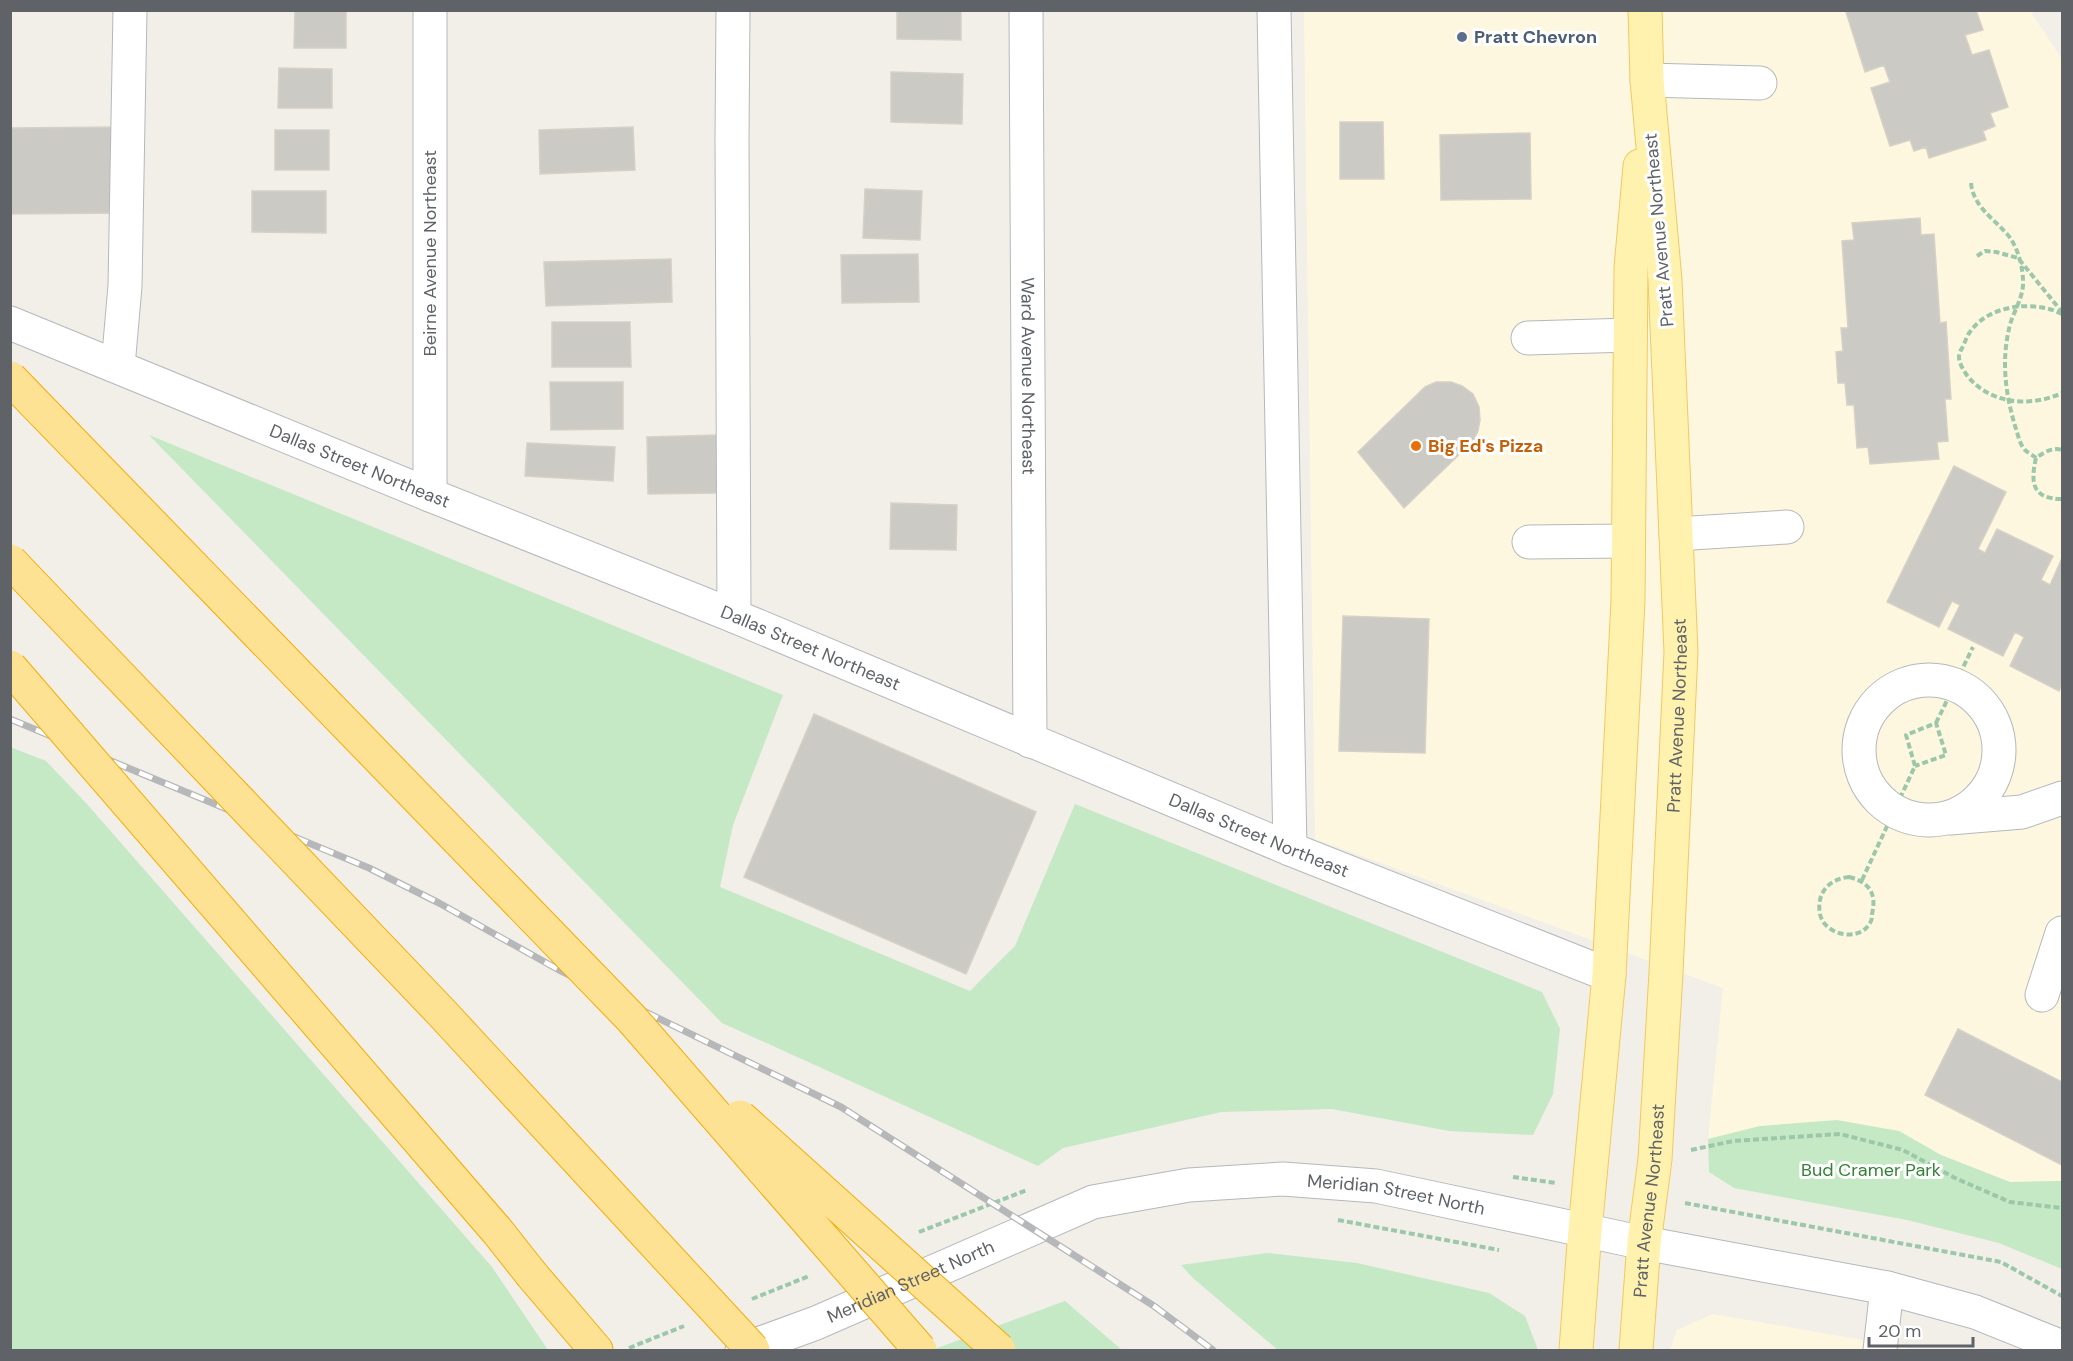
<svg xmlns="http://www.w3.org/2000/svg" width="2073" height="1361" viewBox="0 0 2073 1361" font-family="'DM Sans',sans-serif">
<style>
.commercial{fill:#fef7e0}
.green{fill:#c5e8c5}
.building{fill:#cccac5;stroke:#d6d1c6;stroke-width:1.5}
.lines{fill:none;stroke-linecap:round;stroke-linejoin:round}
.minor-casing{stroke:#b5b8bc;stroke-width:35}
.major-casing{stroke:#f2c960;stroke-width:35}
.highway-casing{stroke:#f9ab00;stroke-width:35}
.path{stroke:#9cc7a9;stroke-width:4;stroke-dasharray:6 3;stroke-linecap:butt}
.minor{stroke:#fff;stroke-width:33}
.major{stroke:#fff2af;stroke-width:33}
.highway{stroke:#fde293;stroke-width:33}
.rail-casing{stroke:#b6b7b8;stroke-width:7}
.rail{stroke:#fff;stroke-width:4.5;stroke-dasharray:14;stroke-linecap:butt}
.highway-bridge-casing{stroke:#f9ab00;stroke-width:35;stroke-linecap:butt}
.highway-bridge{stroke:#fde293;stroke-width:33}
.service-dot{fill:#5c6f8a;stroke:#fff;stroke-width:2}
.food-dot{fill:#e8710a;stroke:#fff;stroke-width:2}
.labels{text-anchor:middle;stroke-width:6;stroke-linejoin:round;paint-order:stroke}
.service-label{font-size:18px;font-weight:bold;fill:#4e5e75;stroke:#fff;text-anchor:start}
.street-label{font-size:18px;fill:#5f6368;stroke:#fff}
.food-label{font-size:18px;font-weight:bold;fill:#c56008;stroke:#fff;text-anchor:start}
.park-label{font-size:18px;fill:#348238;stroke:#fff}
</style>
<rect width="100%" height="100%" fill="#f1efe8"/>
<path class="commercial" d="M1304 11H2030L2062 59V1181L2010 1182 1941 1155 1899 1131 1760 1126 1708 1139 1723 988 1315 839Z
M1713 1314 1908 1348 1914 1350H1670L1677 1330Z"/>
<path class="green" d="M149 435 783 695 733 825 720 887 970 991 1015 946 1075 804 1542 992 1560 1029 1553 1094 1533 1135 1449 1131 1332 1109 1221 1112 1063 1148 1038 1166 722 1023Z
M10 747 46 761 86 803 492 1267 548 1350H11Z
M1837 1120 1899 1131 1941 1155 2010 1182 2062 1181V1269L1999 1243 1907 1220 1734 1188 1709 1172 1708 1139 1760 1126Z
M1267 1253 1357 1263 1489 1293 1525 1316 1538 1350H1278L1194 1279 1181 1265Z
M1065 1301 1122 1350H932Z"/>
<path class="building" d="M295 10H346V48H294Z
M897 10H961V40L897 39Z
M1851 10H1976L1983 30 1965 35 1972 55 1989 50 2008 107 1990 113 1995 126 1983 131 1986 140 1929 158 1926 147 1914 151 1910 140 1890 146 1871 88 1890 82 1884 65 1865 72 1846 12Z
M279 68 332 69V108H278Z
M891 72 963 74 962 124 891 122Z
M1340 122H1383L1384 179H1340Z
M120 127 121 213 10 214V128Z
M633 127 635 170 540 174 539 130Z
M275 130H329V170H275Z
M1530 133 1531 199 1441 200 1440 135Z
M865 189 922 191 920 240 863 238Z
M252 191H326V233L252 232Z
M1920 218 1921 235 1934 234 1940 323 1946 322 1951 399H1945L1948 441 1937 442 1939 459 1870 464 1868 447 1857 448 1854 405H1847L1845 383H1838L1836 352 1843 351 1841 328H1848L1842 241 1854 240 1852 223Z
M918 254 919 302 842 303 841 255Z
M671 259 672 302 546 306 544 262Z
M552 322H630L631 367H552Z
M550 382H623V429L551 430Z
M1436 382H1451L1462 386 1473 394 1479 407 1480 420 1478 431 1473 441 1404 508 1358 452 1425 387Z
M717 435 718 493 648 494 647 437Z
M527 443 615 447 613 481 525 476Z
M1954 466 2006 492 1978 549 1985 553 1997 529 2053 556 2041 580 2050 585 2062 558V685L2059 691 2010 666 2024 637 2015 632 2003 656 1948 629 1960 605 1952 601 1939 627 1887 602Z
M891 503 957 505 956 550 890 549Z
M1343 616 1429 619 1425 753 1339 751Z
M814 714 1036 812 966 974 744 877Z
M1958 1029 2062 1082V1165L1925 1095Z"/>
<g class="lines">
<g class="minor-casing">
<g id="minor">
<path d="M733 10 732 138 734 616"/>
<path id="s1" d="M1026 10 1030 741"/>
<path d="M1274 10 1290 849"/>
<path d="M1647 80 1760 83"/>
<path id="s2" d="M10 323 430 495 734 616 1290 849 1609 975"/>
<path d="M1528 338 1630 335"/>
<path d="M118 366 125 286 130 10"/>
<path d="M430 495V10"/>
<path d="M1676 534 1787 527"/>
<path d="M1529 542 1628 541"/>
<circle cx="1929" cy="750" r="70"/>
<path d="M1950 818 2022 812 2062 798"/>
<path d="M2042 995 2062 933"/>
<path id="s3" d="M742 1350 816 1323 1093 1202 1189 1185 1283 1179 1376 1186 1644 1243 1887 1288 1975 1312 2062 1347"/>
<path d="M1880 1350 1887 1288"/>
</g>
</g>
<g class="major-casing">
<g id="major">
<path d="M1576 1350 1585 1230 1609 975 1628 601 1631 268 1640 166"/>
<path id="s4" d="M1636 1350 1644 1243 1655 1159 1666 973 1681 652 1665 280 1647 80 1645 10"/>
</g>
</g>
<g class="highway-casing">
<path id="highway" d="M532 1275 596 1350"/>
</g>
<path class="path" d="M1971 183C1973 206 1993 218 2007 234 2017 245 2023 266 2023 281 2024 298 2012 313 2009 329 2001 363 2006 397 2016 429 2018 435 2020 445 2025 450 2028 453 2033 455 2036 458 2044 452 2053 447 2062 450
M1977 256 1985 251 1996 252 2018 258 2062 312
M2062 314C2035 300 1989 304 1970 332 1967 335 1966 340 1964 344 1962 349 1959 352 1959 357 1959 363 1963 369 1966 374 1988 404 2030 408 2062 393
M2036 458C2030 484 2033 499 2062 499
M1936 723 1973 647
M1849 877C1869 882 1877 893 1872 914 1872 917 1872 920 1870 923 1859 943 1824 935 1820 914 1816 893 1829 879 1849 877Z
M1862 880 1915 766 1906 735 1936 723 1946 755 1915 766
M1691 1150 1733 1141 1840 1134 1903 1150 1955 1178 2010 1202 2062 1208
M1513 1177 1556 1183
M1685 1203 2001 1262 2062 1296
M1338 1220 1499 1250
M919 1232 1027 1190
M752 1299 809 1276
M629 1348 684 1326"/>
<use href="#minor" class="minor"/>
<use href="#major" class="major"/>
<use href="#highway" class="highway"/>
<g class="rail-casing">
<path id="rail" d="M10 719 369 868 439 903 559 970 841 1107 1154 1306 1213 1350"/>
</g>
<use href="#rail" class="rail"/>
<g class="highway-bridge-casing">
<path id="highway-bridge" d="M10 378 631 1018 920 1350
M10 561 442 1013 753 1350
M10 667 498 1232 532 1275
M740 1117 999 1350"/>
</g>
<use href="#highway-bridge" class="highway-bridge"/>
</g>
<circle class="service-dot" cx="1462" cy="37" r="6"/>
<circle class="food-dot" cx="1416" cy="446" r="6"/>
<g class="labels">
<g class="service-label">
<text x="1474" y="43">Pratt Chevron</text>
</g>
<g class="street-label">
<text transform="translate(1659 230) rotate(-95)" y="6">Pratt Avenue Northeast</text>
<text transform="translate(430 253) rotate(-90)" y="6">Beirne Avenue Northeast</text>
<text dy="6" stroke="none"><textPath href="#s1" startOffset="366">Ward Avenue Northeast</textPath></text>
<text dy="6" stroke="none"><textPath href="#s2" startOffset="378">Dallas Street Northeast</textPath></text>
<text dy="6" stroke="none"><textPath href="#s2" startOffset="864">Dallas Street Northeast</textPath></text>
<text dy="6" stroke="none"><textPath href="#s4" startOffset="636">Pratt Avenue Northeast</textPath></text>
<text dy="6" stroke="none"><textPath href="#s2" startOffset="1350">Dallas Street Northeast</textPath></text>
<text dy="6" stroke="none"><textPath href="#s3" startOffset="687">Meridian Street North</textPath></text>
<text dy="6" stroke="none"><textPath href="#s4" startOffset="150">Pratt Avenue Northeast</textPath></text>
<text dy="6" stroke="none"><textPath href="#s3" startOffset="182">Meridian Street North</textPath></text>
</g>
<g class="food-label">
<text x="1428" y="452">Big Ed's Pizza</text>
</g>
<g class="park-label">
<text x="1871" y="1176">Bud Cramer Park</text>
</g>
</g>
<rect width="2073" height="1361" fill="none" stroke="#5f6368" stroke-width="24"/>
<path d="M1869 1337v9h104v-9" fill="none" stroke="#5f6368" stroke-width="3"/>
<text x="1878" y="1337" font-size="18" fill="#5f6368" stroke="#ffffff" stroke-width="4.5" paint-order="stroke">20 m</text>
</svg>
